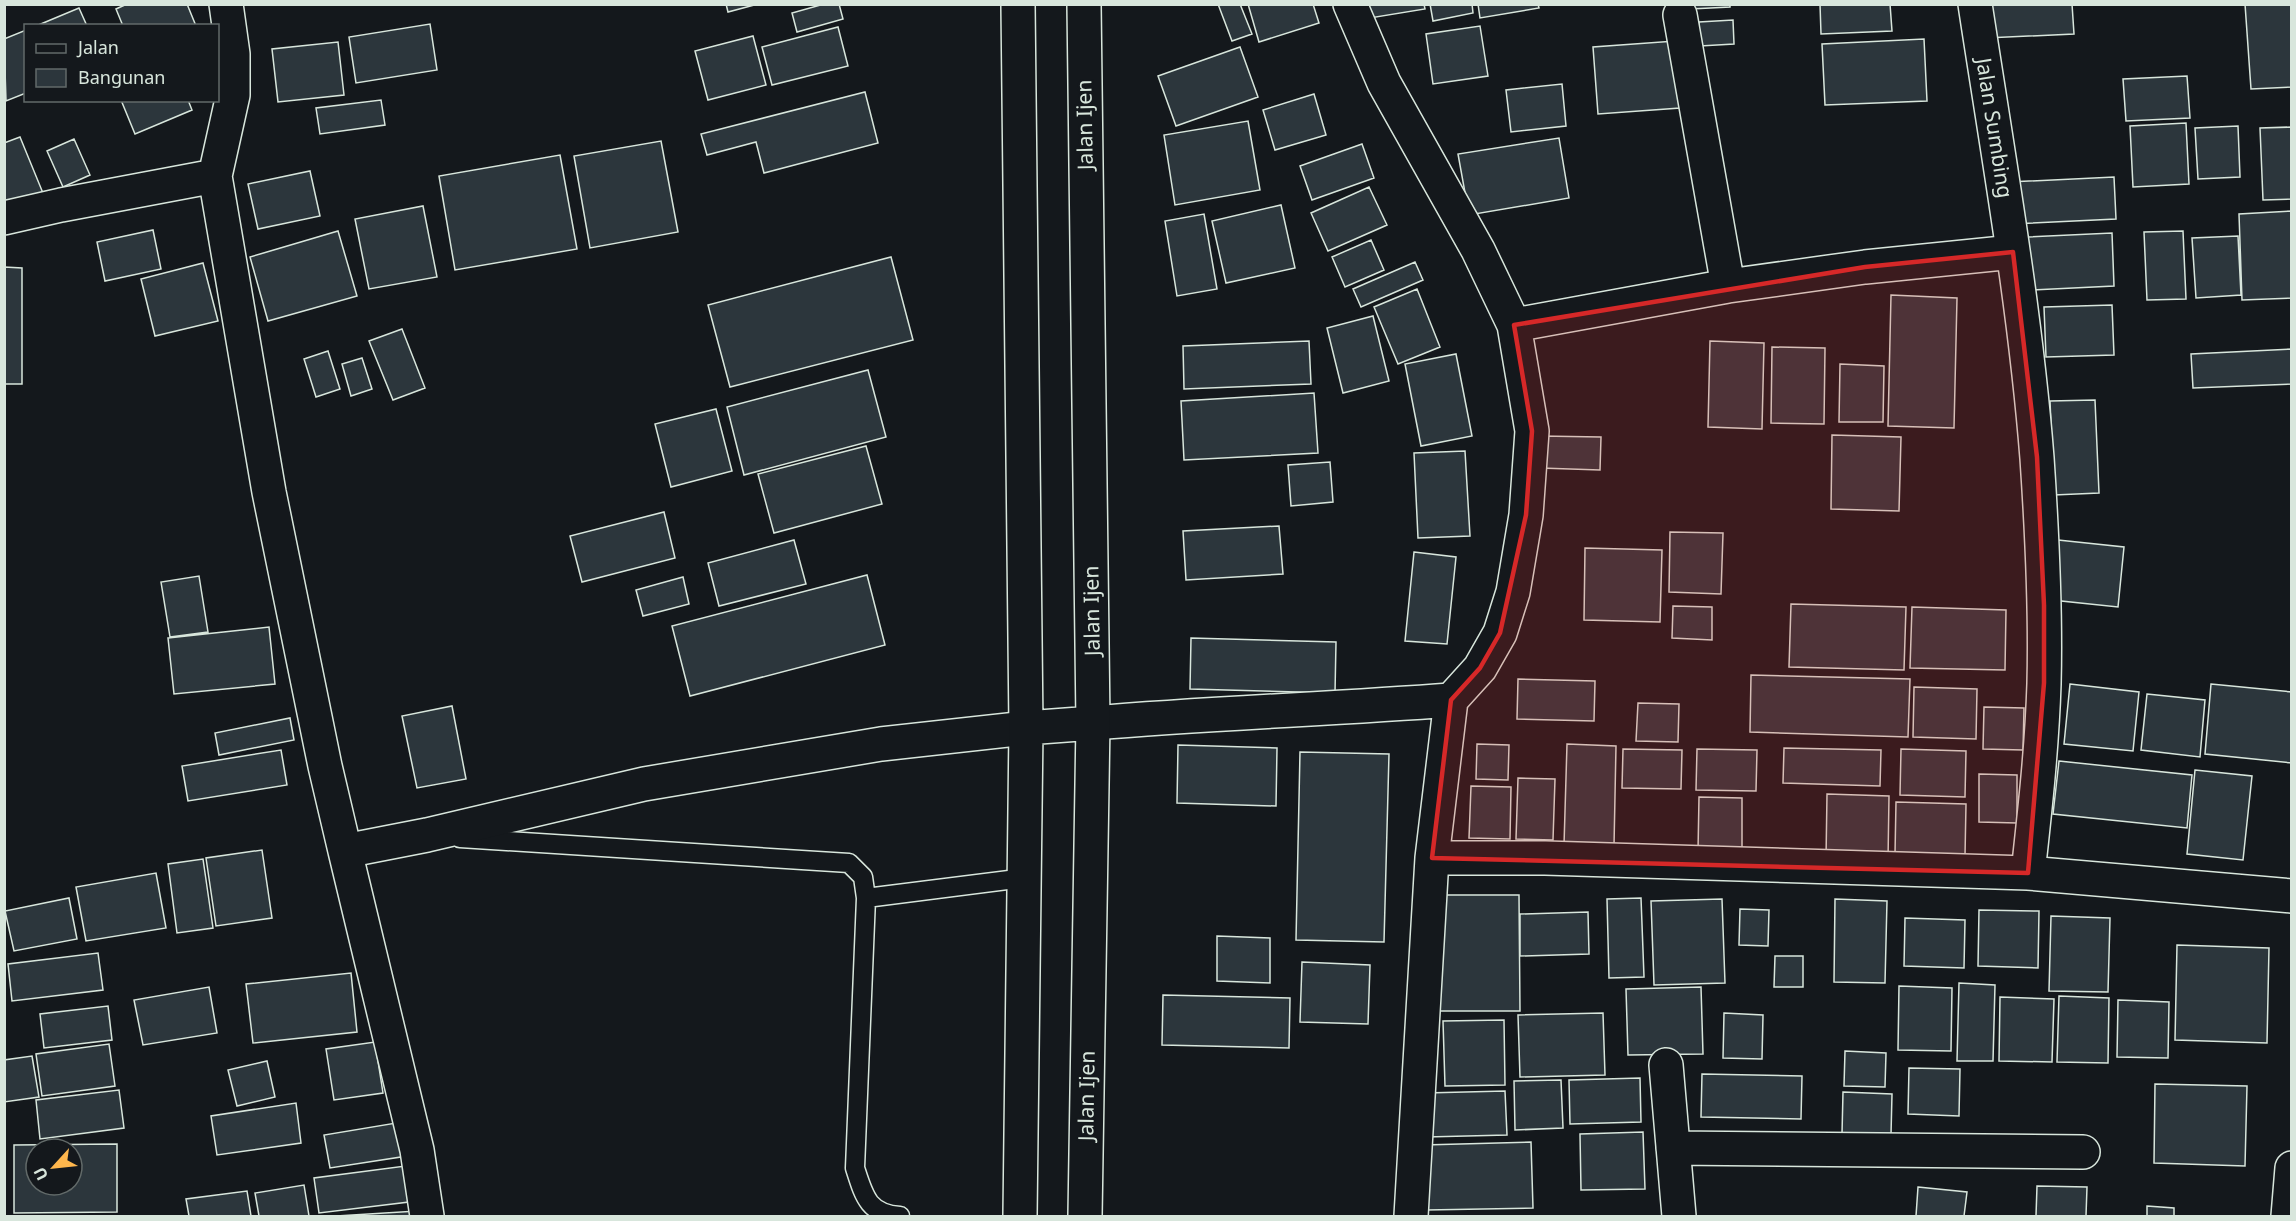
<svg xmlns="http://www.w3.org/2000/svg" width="2296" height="1221" viewBox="0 0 2296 1221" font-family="'Noto Sans',sans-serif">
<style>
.building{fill:#2c363c;stroke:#d8e6dc;stroke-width:1.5;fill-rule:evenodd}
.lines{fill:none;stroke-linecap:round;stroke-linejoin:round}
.service-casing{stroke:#d8e6dc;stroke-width:21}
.minor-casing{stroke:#d8e6dc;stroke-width:36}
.tertiary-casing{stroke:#d8e6dc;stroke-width:36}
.service{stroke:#14181c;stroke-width:18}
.minor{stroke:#14181c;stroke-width:33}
.tertiary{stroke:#14181c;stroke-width:33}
.marked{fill:#d62828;fill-opacity:0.2;stroke:#d62828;stroke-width:4.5;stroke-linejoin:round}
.labels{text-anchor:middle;stroke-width:4.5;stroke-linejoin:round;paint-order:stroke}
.street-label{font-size:21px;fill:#d8e6dc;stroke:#14181c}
</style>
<rect width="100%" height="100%" fill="#14181c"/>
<path class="building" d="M127 4H187L196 26H123L116 9Z
M726 4H758L728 12Z
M824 4H839L843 19 797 32 792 13Z
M1218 4H1240L1252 34 1232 41Z
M1248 4H1313L1319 23 1259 42Z
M1368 4H1424L1425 9 1370 18Z
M1430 4H1472L1473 13 1433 21Z
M1478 4H1538L1539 8 1480 18Z
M1671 4H1730V7L1671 10Z
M1820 4H1890L1892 31 1821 34Z
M2072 4 2074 34 1986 38 1984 5Z
M2245 4H2292V87L2251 89Z
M79 8 87 26H36Z
M1733 20 1734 44 1700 46 1699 22Z
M430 24 437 70 356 83 349 37Z
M1480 26 1488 76 1433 84 1426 34Z
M838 27 848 66 772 85 762 47Z
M26 30V93L6 101 4 39Z
M753 36 766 85 708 100 695 51Z
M1924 39 1927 101 1825 105 1822 44Z
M1675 41 1680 108 1598 114 1593 47Z
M338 42 344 95 278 102 272 49Z
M1240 47 1258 97 1176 126 1158 76Z
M2187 76 2190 118 2126 121 2123 79Z
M1562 84 1566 126 1511 132 1506 90Z
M865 92 878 143 764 173 756 142 707 155 701 134Z
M1314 94 1326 135 1275 150 1263 110Z
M121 100H188L192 110 135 134Z
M381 100 385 125 320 134 316 108Z
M1248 121 1260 190 1175 205 1164 135Z
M2186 123 2189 184 2133 187 2130 126Z
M2238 126 2240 177 2198 179 2195 128Z
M2292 127V199L2263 200 2260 128Z
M20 137 45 198 4 202V143Z
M1559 138 1569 198 1469 215 1458 154Z
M74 139 90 175 63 187 47 151Z
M661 141 678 232 590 248 574 156Z
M1362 144 1374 178 1312 200 1300 166Z
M560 155 577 249 455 270 439 176Z
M310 171 320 216 258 229 248 184Z
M2114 177 2116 219 2011 224 2009 182Z
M1369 187 1387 225 1328 251 1311 213Z
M1281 205 1295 268 1226 283 1212 221Z
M423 206 437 277 369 289 355 219Z
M2292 211V298L2242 300 2239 214Z
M1204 214 1217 289 1177 296 1165 221Z
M153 230 161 269 105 281 97 242Z
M338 231 357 296 268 321 250 257Z
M2183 231 2186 299 2147 300 2144 232Z
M2112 233 2114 286 2031 290 2027 237Z
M2238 236 2241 295 2196 298 2192 238Z
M1371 240 1384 270 1345 287 1332 257Z
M891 257 913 340 730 387 708 305Z
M1415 262 1423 280 1361 307 1353 289Z
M203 263 218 321 155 336 141 279Z
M4 267 22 268V384H4Z
M1417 289 1440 347 1398 364 1374 307Z
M1891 295 1957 298 1954 428 1888 426Z
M2112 305 2114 355 2046 357 2044 307Z
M1373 316 1389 381 1343 393 1327 328Z
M402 329 425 388 393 400 369 341Z
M1309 341 1311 384 1184 389 1183 346Z
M1710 341 1764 343 1762 429 1708 427Z
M1772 347 1825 348 1824 424 1771 423Z
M2292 349V384L2193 388 2191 354Z
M328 351 340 389 316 397 304 359Z
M1456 354 1472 436 1421 446 1405 364Z
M362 358 372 389 351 396 342 364Z
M1840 364 1884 366 1883 422H1839Z
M868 370 886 437 744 475 727 407Z
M1314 393 1318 453 1184 460 1181 401Z
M2095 400 2099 493 2054 495 2050 401Z
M716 409 732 471 671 487 655 424Z
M1832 435 1901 437 1899 511 1831 509Z
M1540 436 1601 437 1600 470 1540 468Z
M866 446 882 504 774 533 758 474Z
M1465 451 1470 536 1418 538 1414 453Z
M1330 462 1333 502 1291 506 1288 465Z
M664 512 675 558 582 582 570 536Z
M1279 526 1283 574 1186 580 1183 531Z
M1670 532 1723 533 1721 594 1669 592Z
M794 540 806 584 719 606 708 563Z
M2058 540 2124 547 2118 607 2052 600Z
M1585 548 1662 550 1660 622 1584 620Z
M1414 552 1456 557 1447 644 1405 641Z
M867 575 885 645 690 696 672 626Z
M199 576 208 632 170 637 161 582Z
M683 577 689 604 643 616 636 590Z
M1791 604 1906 607 1904 670 1789 667Z
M1673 606 1712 607V640L1672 638Z
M1912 607 2006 610 2005 670 1910 668Z
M269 627 275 684 174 694 168 638Z
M1191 638 1336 642 1335 693 1190 689Z
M1751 675 1910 679 1908 737 1750 732Z
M1518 679 1595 681 1594 721 1517 719Z
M2070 684 2139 692 2133 751 2064 744Z
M2211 684 2292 692V763L2205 754Z
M1914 687 1977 689 1976 739 1913 737Z
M2147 694 2205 700 2200 757 2141 750Z
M1638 703 1679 704 1678 742 1636 741Z
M452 706 466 779 417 788 402 716Z
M1984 707 2024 708 2023 750 1983 749Z
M290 718 294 740 219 755 215 733Z
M1477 744 1509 745 1508 780 1476 779Z
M1567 744 1616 746 1614 846 1564 845Z
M1178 745 1277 748 1276 806 1177 803Z
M1784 748 1881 750 1880 786 1783 783Z
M1623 749 1682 750 1681 789 1622 788Z
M1697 749 1757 750 1756 791 1696 790Z
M1901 749 1966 751 1965 797 1900 795Z
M281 750 287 785 188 801 182 766Z
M1300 752 1389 754 1384 942 1296 940Z
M2059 761 2192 775 2187 828 2053 814Z
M2195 770 2252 776 2243 860 2187 854Z
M1979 774 2017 775V823L1979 822Z
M1518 778 1555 779 1553 840 1516 839Z
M1471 786 1511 787 1510 839 1469 838Z
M1827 794 1889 796 1888 861 1826 859Z
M1699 797 1742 798V852L1698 851Z
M1896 802 1966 804 1965 856 1895 854Z
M262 850 272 918 216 926 206 858Z
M203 859 213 928 177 933 168 864Z
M156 873 166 928 86 941 76 887Z
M1438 895H1519L1520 1011H1439Z
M69 898 77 939 14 951 5 911Z
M1641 898 1644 977 1609 978 1607 899Z
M1722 899 1725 983 1654 985 1651 901Z
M1835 899 1887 901 1885 983 1834 982Z
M1740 909 1769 910 1768 946 1739 945Z
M1979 910 2039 911 2038 968 1978 966Z
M1588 912 1589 954 1520 956V914Z
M2051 916 2110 918 2108 992 2049 991Z
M1905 918 1965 920 1964 968 1904 966Z
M1217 936 1270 938V983L1217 981Z
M2177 945 2269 948 2267 1043 2175 1040Z
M98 953 103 990 12 1001 8 964Z
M1775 956H1803V987H1774Z
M1302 962 1370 965 1368 1024 1300 1022Z
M351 973 357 1032 253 1043 246 984Z
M1959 983 1995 985 1993 1061H1957Z
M1899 986 1952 988 1951 1051 1898 1050Z
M209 987 217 1033 143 1045 134 1000Z
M1701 987 1703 1054 1628 1055 1626 989Z
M1163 995 1290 998 1289 1048 1162 1045Z
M2059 996 2109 998 2108 1063 2057 1062Z
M2000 997 2054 999 2052 1062 1999 1061Z
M2118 1000 2169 1002 2168 1058 2117 1057Z
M108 1006 112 1040 44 1048 40 1014Z
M1603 1013 1605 1075 1520 1077 1518 1015Z
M1724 1013 1763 1015 1762 1059 1723 1058Z
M1504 1020 1505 1085 1445 1086 1443 1021Z
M375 1042 383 1093 334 1100 326 1049Z
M109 1044 115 1086 42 1096 36 1054Z
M1845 1051 1886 1053 1885 1087 1844 1086Z
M32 1056 39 1097 4 1102V1060Z
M267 1061 275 1097 237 1106 228 1070Z
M1909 1068 1960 1069 1959 1116 1908 1114Z
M1702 1074 1802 1076 1801 1119 1701 1117Z
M1640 1078 1641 1122 1570 1124 1569 1080Z
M1561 1080 1563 1128 1515 1130 1514 1081Z
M2155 1084 2247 1086 2245 1166 2154 1163Z
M119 1090 124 1128 40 1139 36 1100Z
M1505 1091 1507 1135 1426 1137 1425 1093Z
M1843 1092 1892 1094 1891 1135 1842 1134Z
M296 1103 301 1143 217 1155 211 1116Z
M402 1122 407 1156 330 1168 324 1135Z
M1643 1132 1645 1189 1581 1190 1580 1134Z
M1531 1142 1533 1208 1426 1210 1423 1145Z
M117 1144V1212L14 1213V1145ZM36 1149H72V1185H36Z
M413 1165 417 1201 319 1213 314 1178Z
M304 1185 309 1216H259L255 1193Z
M2037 1186 2087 1187 2086 1216H2036Z
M1918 1187 1967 1192 1964 1216H1916Z
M247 1191 251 1216H189L186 1199Z
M2147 1206 2174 1208V1216H2147Z
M417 1211 418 1216H336Z"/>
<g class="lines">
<g class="service-casing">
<path id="service" d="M460 838 849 863 863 877 866 898 855 1168C864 1196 868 1214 900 1216
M866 898 1024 878"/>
</g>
<g class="minor-casing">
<path id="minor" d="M226 4 233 54V95L215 176 269 492 325 766 345 851
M1975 4C1998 155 2025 306 2037 458 2042 532 2046 609 2044 684 2042 747 2035 810 2028 873
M1680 15 1728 286
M4 218 61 205 215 176
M1514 325 1728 286 1865 267 2013 252
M1093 723C1212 713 1332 709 1451 700L1480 668 1500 633 1513 592 1526 515 1532 431 1514 325 1478 250 1384 83 1350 4
M1432 858H1545L2028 873 2292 896
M1666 1065 1679 1216
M1673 1148 2083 1152
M427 1216 417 1150 345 851 427 835 644 784 881 744 1026 728
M1411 1216 1432 858 1451 700
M2288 1216 2292 1168"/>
</g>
<g class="tertiary-casing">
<path id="tertiary" d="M1018 4 1026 728 1020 1216
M1084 4 1093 723 1085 1216
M1026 728 1093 723"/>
</g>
<use href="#service" class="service"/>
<use href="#minor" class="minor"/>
<use href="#tertiary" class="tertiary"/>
</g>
<path class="marked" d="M2013 252 2037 457 2044 605V683L2028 873 1432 858 1451 700 1480 668 1500 633 1526 515 1532 431 1514 325 1865 267Z"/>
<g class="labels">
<g class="street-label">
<text transform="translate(1085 125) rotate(-91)" y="7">Jalan Ijen</text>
<text transform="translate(1994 128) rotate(81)" y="7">Jalan Sumbing</text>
<text transform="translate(1092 611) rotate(-91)" y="7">Jalan Ijen</text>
<text transform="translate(1087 1096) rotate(-89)" y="7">Jalan Ijen</text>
</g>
</g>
<rect width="2296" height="1221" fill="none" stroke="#d8e6dc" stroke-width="12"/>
<rect x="24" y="24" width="195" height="78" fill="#14181c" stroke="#626a69" stroke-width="1.5"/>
<rect x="36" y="44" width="30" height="9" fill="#14181c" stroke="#626a69" stroke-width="1.5"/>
<text x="78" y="54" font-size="18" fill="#d8e6dc">Jalan</text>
<rect x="36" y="69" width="30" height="18" fill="#2c363c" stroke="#626a69" stroke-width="1.5"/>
<text x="78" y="84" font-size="18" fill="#d8e6dc">Bangunan</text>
<g transform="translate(54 1167) rotate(243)"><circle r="28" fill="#14181c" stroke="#626a69" stroke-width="1.5"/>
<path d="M0-4.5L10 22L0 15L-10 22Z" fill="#ffb74d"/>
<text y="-9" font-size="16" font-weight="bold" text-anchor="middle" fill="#d8e6dc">U</text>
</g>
</svg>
